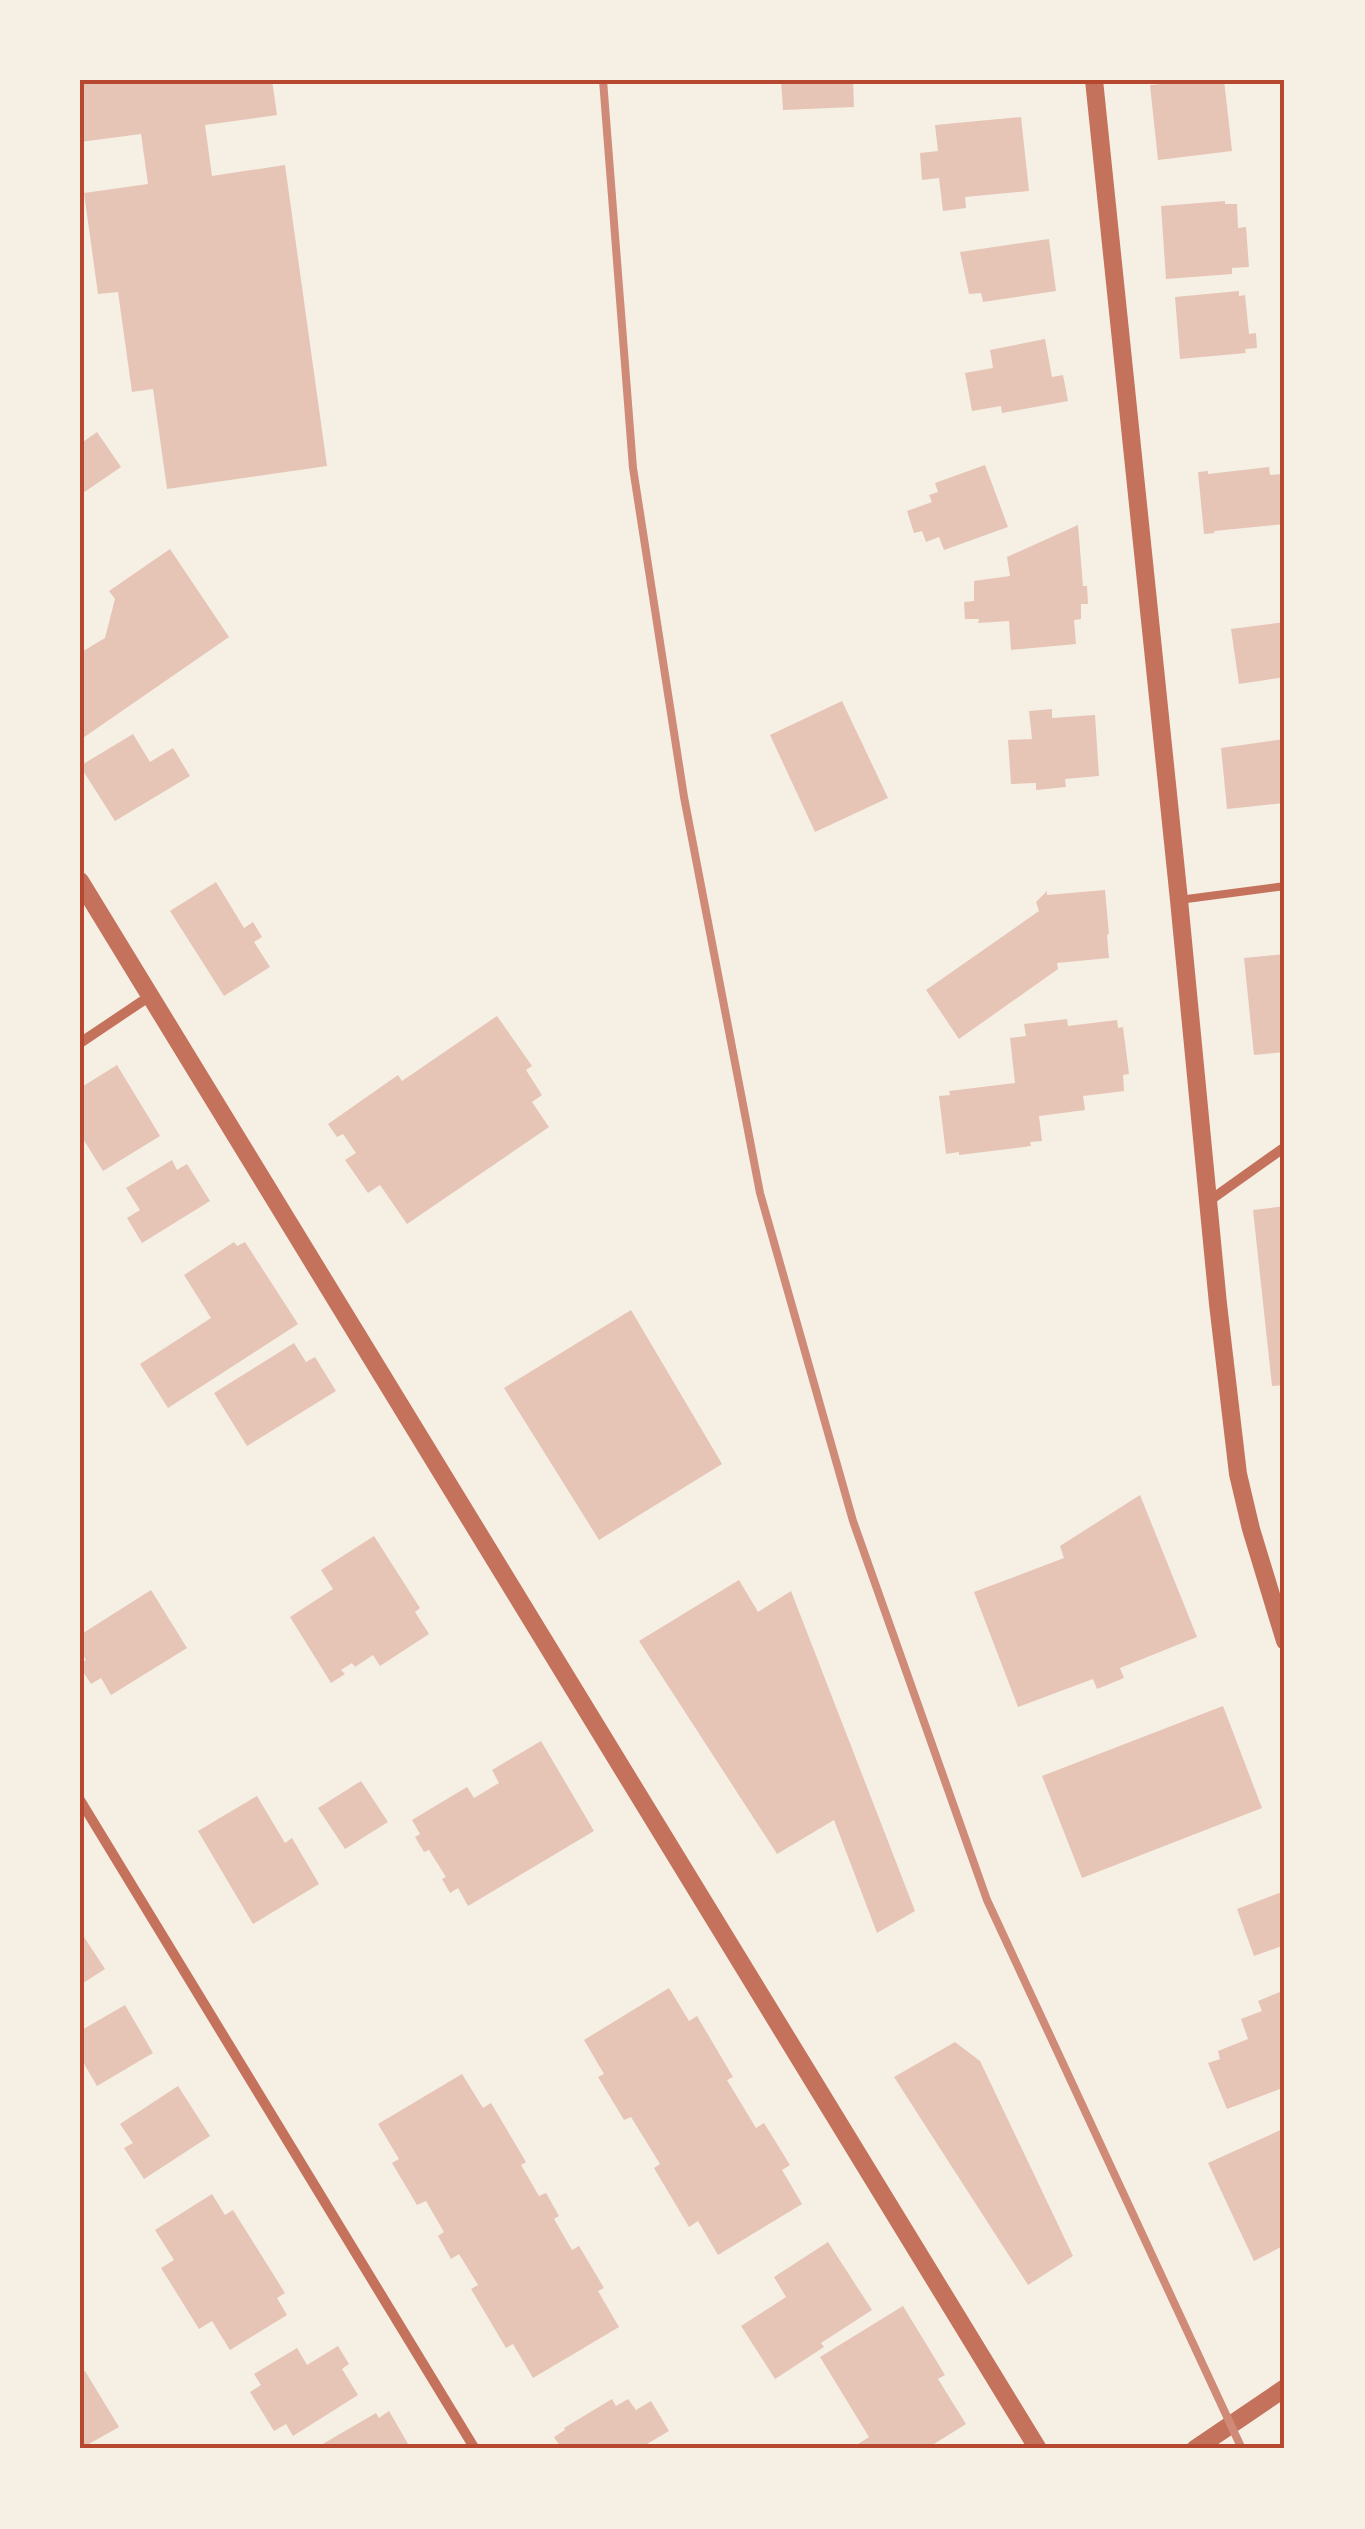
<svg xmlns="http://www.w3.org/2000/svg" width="1365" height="2529" viewBox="0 0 1365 2529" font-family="'PT Sans',sans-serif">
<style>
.building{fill:#e6c5b7}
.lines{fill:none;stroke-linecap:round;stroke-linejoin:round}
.service{stroke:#c5725c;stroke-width:8}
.minor{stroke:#c5725c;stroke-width:10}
.tertiary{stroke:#c5725c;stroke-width:18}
.rail{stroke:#cf8b77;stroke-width:8}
.neatline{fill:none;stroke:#b5482f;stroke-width:4}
</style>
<rect width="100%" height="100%" fill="#f6efe4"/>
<path class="building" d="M80 80H272L277 115 205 125 212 176 285 165 327 466 167 489 153 389 132 392 118 292 98 294 84 193 148 184 141 134 80 142Z
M781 80H853L854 107 783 110Z
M1203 80H1224L1232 151 1158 160 1150 85Z
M1021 117 1029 191 965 197 966 208 943 211 939 178 922 180 920 153 938 151 935 125Z
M1225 201V204H1237L1238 228 1246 227 1249 267 1232 268V274L1166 279 1161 206Z
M1049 239 1056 291 983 302 981 293 969 294 960 252Z
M1239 291V296L1245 295 1249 334 1256 333 1257 348 1245 349 1246 353 1180 359 1175 297Z
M1045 339 1052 377 1063 375 1068 401 1002 413 1001 406 972 411 965 373 993 368 990 350Z
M97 432 121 467 80 495V444Z
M985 465 1008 527 944 550 939 537 926 542 922 531 914 533 907 511 932 502 929 495 938 492 935 483Z
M1269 467 1270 475 1282 474 1285 524 1214 531 1215 533 1204 534 1198 472 1208 471V474Z
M1078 525 1083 586H1087L1088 604H1081V619L1074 620 1076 644 1011 650 1009 621 978 623 979 619H965L964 602 974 601V581L1010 576 1007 557Z
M170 549 229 637 80 740V653L105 638 115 599 109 591Z
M1285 622V677L1239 684 1231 629Z
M842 701 888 798 815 832 770 735Z
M1052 709V718L1095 715 1099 776 1065 779 1066 787 1036 790V783L1011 784 1008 740 1032 739 1029 711Z
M133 734 150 762 173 748 190 776 115 821 80 766Z
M1285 739V803L1227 809 1221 748Z
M216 882 244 928 253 922 262 937 254 942 270 967 224 996 170 911Z
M1105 890 1109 934 1107 935 1109 958 1057 963 1058 969 959 1039 926 990 1039 911 1036 902 1047 891V895Z
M1285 954V1052L1254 1055 1244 958Z
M497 1016 532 1066 526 1070 542 1095 532 1102 549 1127 407 1224 380 1185 368 1193 345 1160 356 1153 343 1134 337 1137 328 1124 398 1075 402 1081Z
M1067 1019 1068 1026 1117 1020 1118 1028 1123 1027 1129 1074 1123 1075 1124 1091 1083 1096 1085 1110 1039 1116 1042 1141 1030 1142 1031 1146 959 1155V1152L946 1154 939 1096 950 1095 949 1091 1015 1083 1010 1038 1026 1036 1024 1024Z
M117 1065 160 1136 103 1171 80 1134V1088Z
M172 1160 177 1170 187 1164 210 1201 142 1243 127 1218 140 1210 126 1188Z
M1285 1206V1385L1272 1386 1253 1210Z
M234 1242 237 1246 245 1242 298 1324 168 1408 140 1364 211 1318 184 1275Z
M631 1310 722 1464 599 1540 504 1388Z
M294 1343 306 1362 315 1357 336 1391 247 1446 214 1393Z
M1140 1495 1197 1637 1120 1668 1124 1678 1097 1689 1093 1679 1018 1707 974 1592 1064 1558 1060 1546Z
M374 1536 420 1608 415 1612 429 1634 380 1666 373 1655 355 1667 352 1663 341 1670 345 1674 331 1683 290 1617 333 1589 321 1570Z
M739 1580 758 1612 791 1591 915 1911 877 1933 834 1820 777 1854 639 1641Z
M151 1590 187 1648 111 1695 101 1678 91 1684 80 1667V1664L86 1660 80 1649V1635Z
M1223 1706 1262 1808 1082 1878 1042 1776Z
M541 1741 594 1831 468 1906 458 1888 450 1893 442 1879 446 1877 429 1850 424 1852 415 1837 420 1834 412 1820 467 1787 474 1798 499 1783 492 1770Z
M361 1781 388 1822 345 1849 318 1808Z
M257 1796 285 1843 292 1838 319 1884 253 1924 198 1831Z
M1282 1892 1285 1899V1945L1254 1956 1237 1909Z
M80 1931 105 1969 80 1985Z
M669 1988 689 2021 697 2016 733 2077 727 2080 756 2128 764 2123 790 2165 782 2170 802 2204 718 2255 698 2221 689 2227 654 2168 660 2164 631 2117 624 2120 598 2077 604 2074 584 2040Z
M1285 1990V2087L1227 2109 1208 2063 1220 2059 1218 2051 1248 2039 1241 2019 1262 2011 1258 2001Z
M125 2005 153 2053 97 2086 80 2057V2031Z
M955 2042 980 2061 1073 2256 1028 2285 894 2077Z
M462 2074 483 2108 491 2103 526 2162 521 2165 539 2196 546 2193 559 2216 554 2219 572 2250 579 2246 604 2288 598 2291 619 2327 533 2378 513 2344 506 2348 471 2289 478 2285 459 2254 451 2259 438 2236 444 2232 426 2201 417 2205 392 2163 399 2159 378 2124Z
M178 2086 210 2136 144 2179 124 2148 133 2143 120 2124Z
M1285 2128V2245L1254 2261 1208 2163Z
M212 2194 225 2215 233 2210 285 2293 277 2298 287 2315 230 2350 212 2321 199 2329 161 2268 174 2260 155 2230Z
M828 2242 872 2310 821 2343 824 2347 775 2379 741 2326 786 2297 774 2277Z
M903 2306 945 2375 938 2379 966 2424 926 2449H857L855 2446 869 2437 820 2357Z
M338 2346 349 2364 342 2369 358 2395 293 2436 286 2424 274 2431 250 2392 261 2385 254 2374 297 2348 307 2365Z
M85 2371 119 2427 80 2449V2374Z
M612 2399 616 2406 628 2399 636 2410 651 2401 669 2431 642 2447 643 2449H562L554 2437 565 2430 564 2428Z
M389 2411 411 2449H314L376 2413 379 2418Z"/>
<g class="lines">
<path class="service" d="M1179 900 1285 886"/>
<path class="minor" d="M80 1043 150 996
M1209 1201 1285 1147
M80 1800 475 2449"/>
<path class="tertiary" d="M1094 80 1179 900 1218 1304 1238 1474 1251 1529 1285 1641
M80 881 1038 2449
M1195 2449 1285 2388"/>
<path class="rail" d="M603 80 633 468 684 797 760 1193 853 1521 987 1900 1242 2449"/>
</g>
<rect width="1365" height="2529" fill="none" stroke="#f6efe4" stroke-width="165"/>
<rect x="82" y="82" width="1200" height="2364" class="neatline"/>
</svg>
